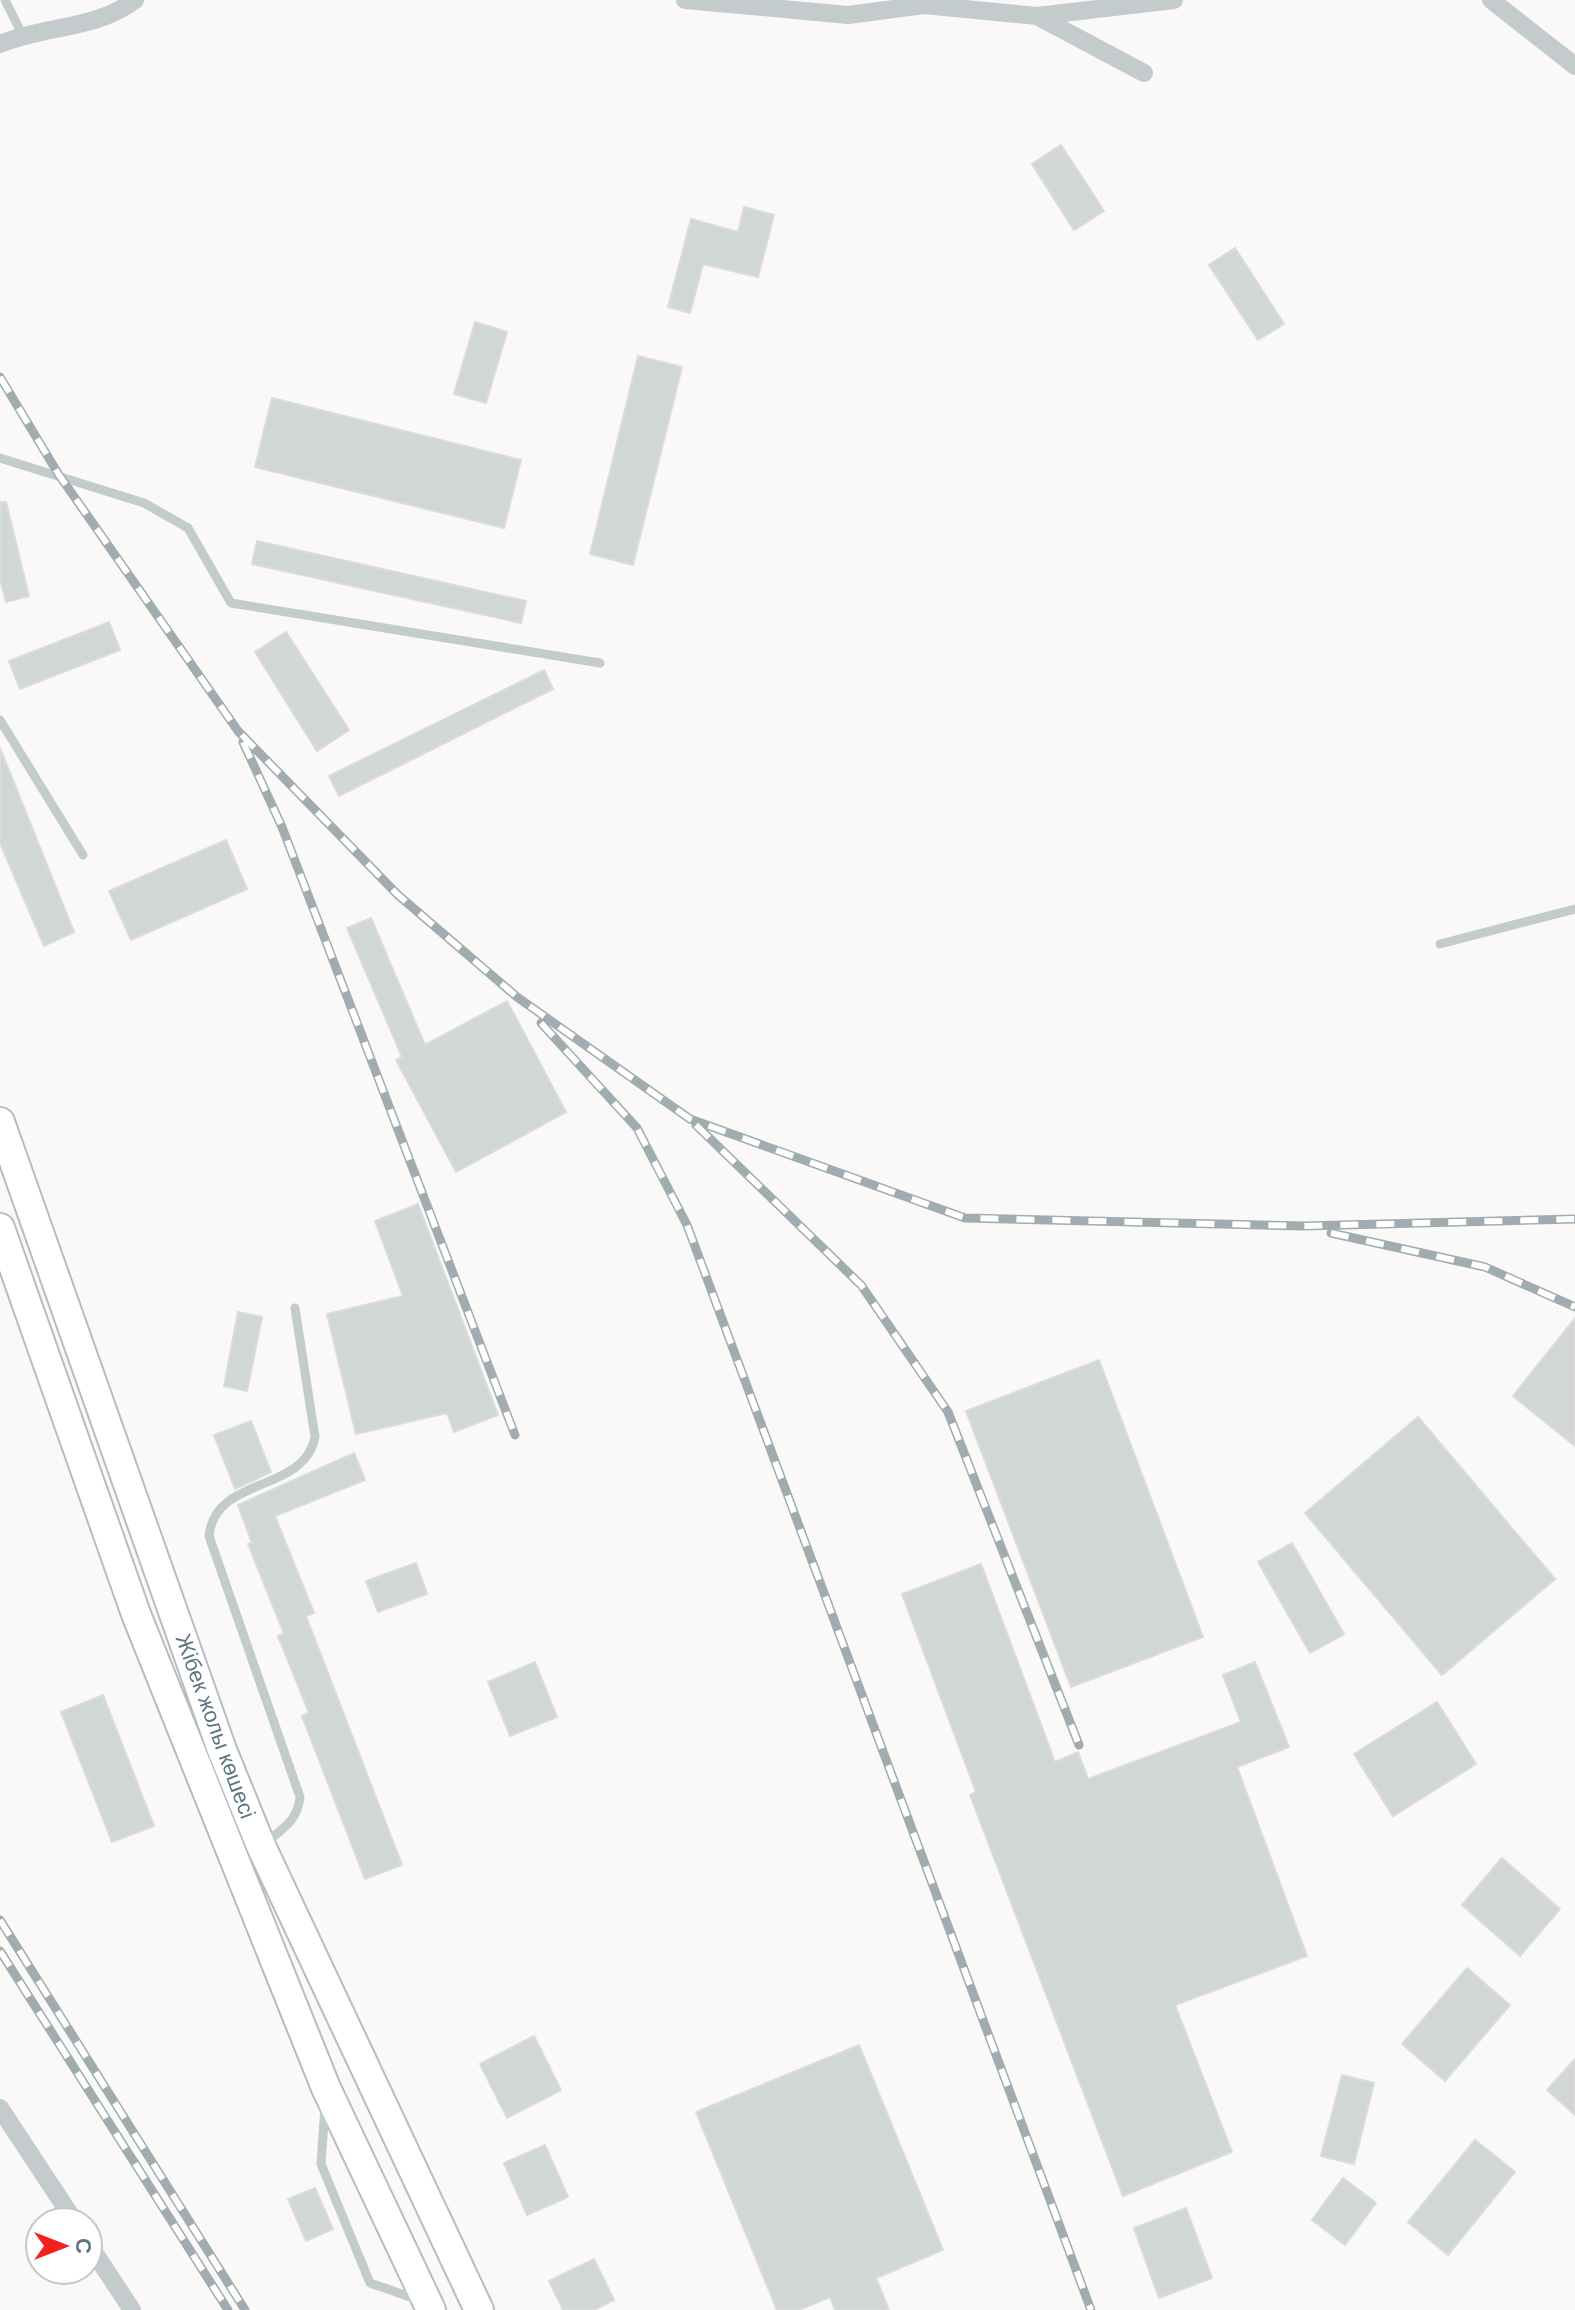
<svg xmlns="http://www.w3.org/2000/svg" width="1575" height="2310" viewBox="0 0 1575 2310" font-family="Helvetica,sans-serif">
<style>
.building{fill:#d1d6d7;stroke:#dbdbd9;stroke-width:2}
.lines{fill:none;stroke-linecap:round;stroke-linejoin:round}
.primary-casing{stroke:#b5bdc0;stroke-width:32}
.service{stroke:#c4cbcd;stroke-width:9}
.minor{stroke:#c4cbcd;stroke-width:18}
.primary{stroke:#fff;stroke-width:28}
.rail-casing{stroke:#a0acb0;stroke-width:9}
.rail{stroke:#fff;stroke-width:6;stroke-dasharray:18;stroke-linecap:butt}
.labels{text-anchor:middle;stroke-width:7;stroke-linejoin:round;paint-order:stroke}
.street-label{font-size:22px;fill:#5d777f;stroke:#fff}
</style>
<rect width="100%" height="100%" fill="#faf9f7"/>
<path class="building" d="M1061 145 1104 211 1074 230 1032 164Z
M744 207 774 215 758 277 703 264 690 313 668 307 691 219 738 232Z
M1235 248 1284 324 1258 340 1209 265Z
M475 322 507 332 486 403 454 394Z
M638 356 682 367 633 565 590 554Z
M272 398 521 460 504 528 255 467Z
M0 502H6L29 596 6 602 0 579Z
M257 541 526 601 521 623 252 564Z
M109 622 120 650 20 689 9 661Z
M286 632 349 730 317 751 255 652Z
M544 670 553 689 339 796 329 776Z
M0 748 74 932 44 946 0 843Z
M226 840 247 889 131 940 109 891Z
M371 918 425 1045 507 1001 566 1112 456 1172 396 1060 402 1057 347 928Z
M418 1204 498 1415 454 1432 447 1413 356 1434 327 1314 403 1296 375 1221Z
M238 1312 262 1317 247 1391 224 1386Z
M1575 1318V1446L1513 1396Z
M1099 1360 1203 1637 1071 1687 966 1411Z
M1418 1417 1555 1579 1442 1675 1305 1513Z
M251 1421 271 1472 235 1489 214 1435Z
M354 1453 365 1480 275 1516 314 1613 306 1616 402 1865 365 1879 302 1716 309 1713 278 1636 284 1634 248 1544 252 1543 238 1505Z
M1292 1543 1344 1634 1310 1653 1258 1562Z
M416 1563 427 1594 378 1612 366 1581Z
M981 1564 1055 1762 1078 1752 1088 1779 1241 1722 1223 1675 1255 1662 1289 1747 1237 1767 1307 1956 1175 2005 1232 2152 1123 2196 970 1795 976 1792 902 1594Z
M535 1662 557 1717 510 1736 488 1682Z
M103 1695 154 1826 112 1842 61 1712Z
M1437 1702 1476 1764 1393 1816 1354 1754Z
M1502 1858 1560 1909 1520 1956 1462 1905Z
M1467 1968 1510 2005 1445 2081 1402 2044Z
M534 2036 561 2090 507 2118 480 2064Z
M859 2045 943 2250 876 2278 889 2310H835L830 2297 799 2310H777L696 2112Z
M1575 2059V2115L1547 2090Z
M1342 2075 1374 2083 1354 2164 1321 2156Z
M1475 2140 1515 2172 1448 2255 1408 2222Z
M545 2145 568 2197 527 2215 504 2163Z
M1343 2178 1376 2203 1345 2245 1312 2220Z
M315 2188 333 2229 306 2241 288 2199Z
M1186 2208 1212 2278 1159 2298 1134 2228Z
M594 2259 614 2300 594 2310H563L549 2281Z"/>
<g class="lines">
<g class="primary-casing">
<path id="primary" d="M0 1122 222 1750 261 1846 479 2310
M0 1228 136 1614 326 2088 431 2310"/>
</g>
<path class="service" d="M5 0 22 34
M0 458 144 503 188 528 231 603 600 663
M0 720 83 855
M1440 944 1575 909
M264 1844C281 1830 298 1821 300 1797L209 1536C215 1475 304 1494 315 1437L295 1308
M325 2107 321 2164 370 2283 419 2300"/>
<path class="minor" d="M685 0 848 15 924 5 1037 16 1144 73
M1491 0 1575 66
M1037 16 1174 0
M0 44C45 25 95 30 135 0
M0 2108 75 2222
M88 2243 132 2310"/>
<use href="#primary" class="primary"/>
<g class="rail-casing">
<path id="rail" d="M0 377 59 475 238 731 398 895 517 997 690 1119 965 1218 1304 1226 1575 1219
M243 742 282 827 515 1435
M541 1023 637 1128 687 1225 1091 2310
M696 1125 861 1285 948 1412 1079 1745
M1331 1233 1485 1267 1575 1307
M0 1920 245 2310
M0 1951 228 2310"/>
</g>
<use href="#rail" class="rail"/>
</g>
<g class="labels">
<g class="street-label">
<text transform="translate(216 1726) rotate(70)" y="8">Жібек жолы көшесі</text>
</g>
</g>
<g transform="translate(64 2246) rotate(90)"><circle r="38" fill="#ffffff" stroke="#bec9cc" stroke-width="2"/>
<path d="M0-6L14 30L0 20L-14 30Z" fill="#f51f1b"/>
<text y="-12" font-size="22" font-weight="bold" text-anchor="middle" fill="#5d777f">С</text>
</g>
</svg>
